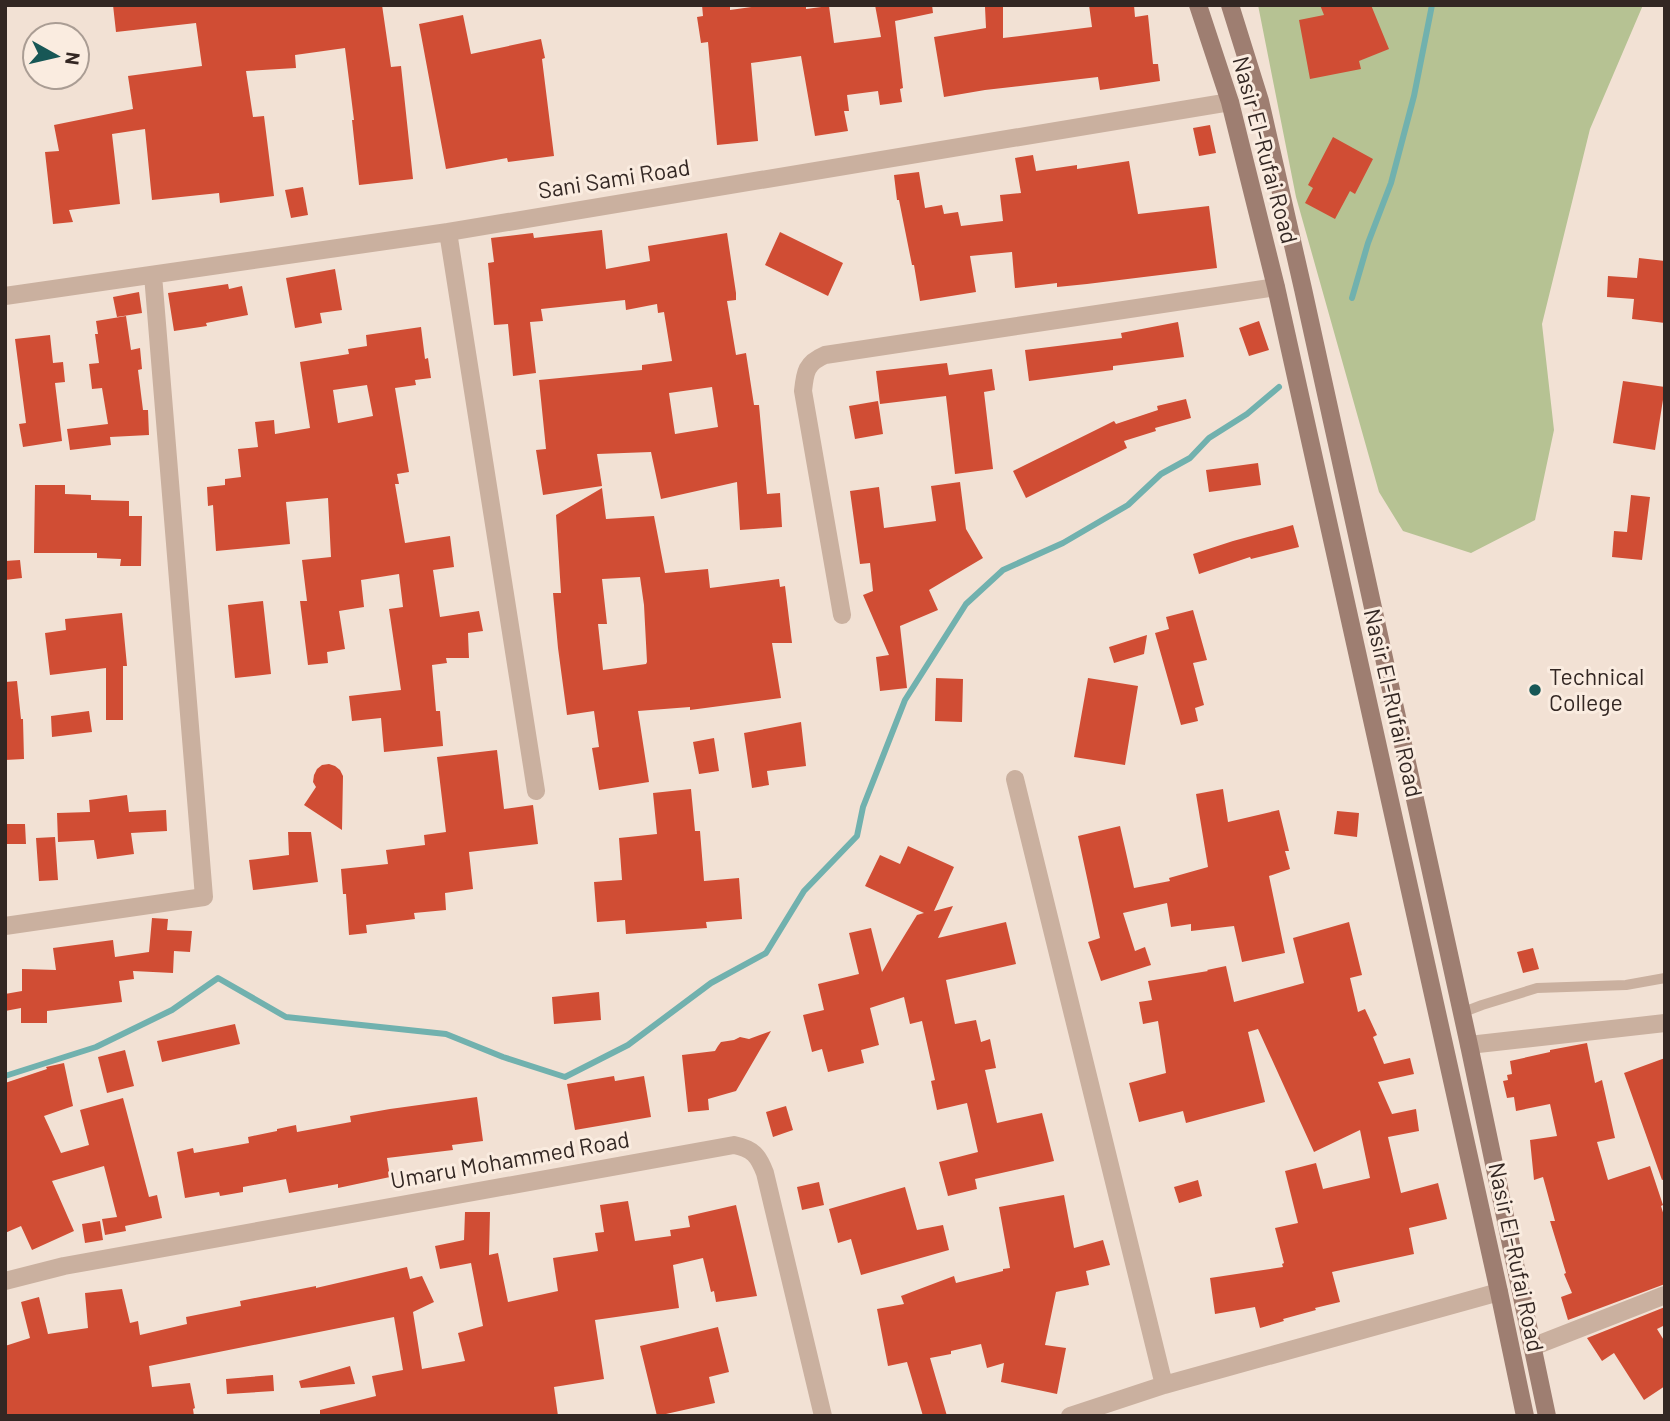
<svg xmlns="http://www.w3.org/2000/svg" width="1670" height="1421" viewBox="0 0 1670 1421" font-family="Barlow,sans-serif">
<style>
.green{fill:#b6c293}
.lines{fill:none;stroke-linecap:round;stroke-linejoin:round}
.stream{stroke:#71b1ae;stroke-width:6}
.building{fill:#d04d34;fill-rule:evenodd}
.lane{stroke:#cab09f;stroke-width:10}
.street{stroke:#cab09f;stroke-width:18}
.secondary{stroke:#9e7e71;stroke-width:18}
.poi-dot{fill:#175756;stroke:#faece0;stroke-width:2.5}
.labels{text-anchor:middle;stroke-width:6;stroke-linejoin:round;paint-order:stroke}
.street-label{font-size:23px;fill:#332723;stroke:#faece0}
.poi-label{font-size:23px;fill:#332723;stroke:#faece0;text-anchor:start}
</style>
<rect width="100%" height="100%" fill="#f2e1d4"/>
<path class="green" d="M1258 5H1643L1590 129 1542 324 1554 430 1535 520 1471 553 1403 531 1379 492 1296 197Z"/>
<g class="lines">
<path class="stream" d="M1352 298 1368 243 1391 183 1414 96 1432 5
M5 1076 96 1047 172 1010 218 978 286 1017 446 1034 503 1057 565 1077 628 1045 711 983 766 953 804 891 857 836 863 807 905 700 966 604 1003 570 1063 543 1128 505 1161 474 1190 458 1209 438 1247 414 1279 387"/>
</g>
<path class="building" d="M113 5H382L391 67 401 66 413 179 359 185 352 120H354L345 48 295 55 296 68 246 71 253 117 264 116 274 196 220 203 219 193 152 200 145 129 112 134 120 204 69 210 73 222 53 224 45 152 59 151 54 125 133 109 128 76 202 66 196 23 116 32Z
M702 5H730V10L766 5H806V9L829 6 834 43 881 37 875 5H932L933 13 895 21 903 88 900 89 902 102 880 105 878 91 847 95 849 111H844L848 131 815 136 801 56 751 63 758 141 717 145 708 42 701 43 697 17 703 16Z
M1089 5H1134L1135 17 1148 15 1153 64H1158L1160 81 1100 90 1098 77 985 90 944 97 934 37 986 28 985 7H1003V38L1092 27Z
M1320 5H1371L1389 49 1359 61 1361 69 1310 79 1299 20 1324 15Z
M463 15 471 54 541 39 545 58 542 59 554 156 508 162 507 158 446 169 419 24Z
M1210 125 1216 153 1199 156 1193 128Z
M1333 137 1373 159 1355 194 1350 191 1335 219 1305 203 1313 188 1308 185Z
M1033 155 1036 171 1077 165V169L1129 161 1138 214 1209 206 1217 268 1087 284 1057 287V283L1015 288 1012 252 970 256 976 292 920 301 914 265H912L899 200H897L894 175 919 172 925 208 942 205 944 214 958 212 961 226 1003 221 1000 195 1021 193 1015 158Z
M303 187 308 215 291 218 285 190Z
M602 230 606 269 650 261 648 246 727 233 736 293V300L727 301 736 355 746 353 754 405H759L767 494 780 493 782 527 740 530 737 482 661 499 651 452 597 454 602 486 543 495 536 450 546 449 539 380 642 370V365L672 361 664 312 658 313 657 304 626 310 625 300 541 309 543 321 530 322 536 373 513 376 508 324 494 325 488 263 494 262 491 238 533 233 534 238ZM712 387 718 427 675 434 669 393Z
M780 232 843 263 828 296 765 265Z
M1639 258 1665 261V323L1632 319 1634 299 1607 297 1608 276 1637 278Z
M335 269 342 310 320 313 322 323 295 328 286 278Z
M228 284 229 289 242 286 248 315 206 323 207 326 174 331 168 293Z
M139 292 142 313 117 317 113 297Z
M126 316 131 350 140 348 142 369 138 370 143 410H148L149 435 110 437 111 445 70 450 67 429 108 424 102 388 92 389 89 364 99 363 95 334H98L96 321Z
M1259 321 1269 350 1249 356 1239 328Z
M1178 322 1184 357 1113 366V370L1029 381 1025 350 1122 338 1121 333Z
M421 327 425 359 428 358 431 378 415 380 416 385 395 388 409 472 397 474 399 484H395L405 543 450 536 454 567 433 570 440 617 479 611 483 631 468 633 469 658H446L447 663 432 665 436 711H440L443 746 384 752 381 718 352 721 349 696 401 690 389 609 403 607 399 574 361 580 364 607 339 611 345 649 327 652 328 663 308 665 300 601H307L302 560 331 557 328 498 286 502 290 544 216 551 213 505 208 506 207 487 225 485V479L241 477 238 449 258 447 255 422 274 420 275 434 310 428 300 362 349 354 348 349 367 346 366 335ZM367 385 373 416 338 423 333 390Z
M50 335 53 363 63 362 65 382 55 383 62 441 23 447 19 424 26 423 15 339Z
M947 363 949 375 992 369 995 390 984 392 993 469 955 474 946 396 880 404 876 371Z
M1623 381 1665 387 1655 450 1613 443Z
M1186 399 1191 418 1155 428 1156 431 1124 441 1127 448 1026 498 1013 471 1114 421 1116 424 1158 410 1157 406Z
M878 401 883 434 855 439 849 406Z
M1258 463 1261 485 1209 492 1206 470Z
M960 482 966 529 983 558 929 590 938 610 900 626 907 688 880 691 876 657 889 655 863 595 873 591 870 563 860 564 850 491 879 487 884 528 936 521 931 486Z
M35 485H65V494L91 495V500L129 501V516H142L141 566H120L121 559 97 558V553H34Z
M602 488 606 519 654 516 665 573 708 569 710 588 779 579 780 587 785 586 792 643H772L781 698 690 710V707L638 711 649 782 599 790 592 748 599 747 594 711 567 715 558 648 553 593H561L556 515ZM640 577 644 605 647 662 646 664 603 670 598 624H607L602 579Z
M1631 495 1650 497 1642 560 1612 557 1614 531 1627 532Z
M1293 525 1299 547 1251 559 1250 557 1199 574 1193 554 1233 541Z
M20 560 22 578 5 580V561Z
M263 601 271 674 235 678 228 605Z
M1193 610 1207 660 1193 663 1204 705 1195 708 1198 721 1181 725 1155 633 1169 629 1166 617Z
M122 613 127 666H123V720H106V668L50 675 45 633 66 630 65 619Z
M1147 635 1144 654 1114 663 1109 647Z
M936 678 963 679 962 722 935 721Z
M1088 678 1138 686 1125 765 1074 757Z
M17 681 21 719H23L24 759 5 760V682Z
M89 711 92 732 52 737 51 716Z
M801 722 806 766 767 771 769 785 752 788 744 733Z
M714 738 719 771 699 774 693 742Z
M497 750 504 809 533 805 538 844 469 852 473 889 445 893 446 910 414 913 415 919 366 925 367 933 349 935 346 894H343L341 869 388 864 386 850 425 845 424 835 446 832 437 757Z
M329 764 335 766 340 770 343 776 342 830 304 805 316 787 313 782 314 775 317 769 322 765Z
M691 789 695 831H700L704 881 739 878 742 919 706 922 707 928 626 934 625 920 597 922 594 882 622 880 619 838 657 834 653 793Z
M1223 789 1228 822 1279 810 1289 851H1285L1290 869 1269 876 1285 953 1242 962 1234 926 1191 931V924L1171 927 1167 903 1123 913 1135 951 1145 947 1151 965 1101 981 1088 942 1100 938 1078 836 1120 826 1134 888 1170 881 1169 878 1208 867 1196 794Z
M127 795 129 812 166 810 167 831 131 833 134 854 97 859 94 840 58 842 57 813 90 812 89 800Z
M1337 811 1359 813 1357 837 1334 834Z
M5 824H25L26 844H5Z
M288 832H311L318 882 253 890 249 860 289 855Z
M55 837 58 880 39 881 36 838Z
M908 846 954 867 934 911 953 906 938 938 1006 922 1016 964 946 980 955 1024 976 1020 981 1042 990 1039 996 1068 985 1070 997 1123 1042 1113 1054 1161 975 1179 977 1189 948 1196 939 1162 978 1152 967 1103 937 1110 931 1081 935 1080 922 1021 910 1024 904 997 870 1008 879 1045 861 1050 864 1063 828 1072 822 1049 812 1052 803 1015 824 1010 818 984 859 974 849 933 871 928 882 972 917 915 924 913 865 886 880 855 900 864Z
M152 918 168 919 167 930 192 931 190 952 174 951 173 973 133 971 134 979 119 981 122 1002 47 1011V1023H21V1008L5 1011V994L22 991V969L56 970 53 948 113 940 115 957 149 952Z
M1349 922 1362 975 1350 978 1358 1012 1365 1009 1377 1035 1373 1037 1384 1064 1410 1058 1414 1074 1378 1082 1392 1114 1416 1109 1419 1131 1388 1137 1401 1193 1438 1183 1447 1219 1409 1228 1414 1254 1332 1272 1340 1302 1315 1308 1316 1310 1283 1319 1284 1321 1260 1328 1255 1307 1215 1314 1210 1278 1283 1267 1282 1264 1284 1263 1275 1228 1298 1223 1285 1171 1316 1163 1323 1189 1370 1178 1360 1130 1314 1152 1258 1029 1248 1032 1265 1102 1186 1123 1183 1111 1139 1122 1129 1083 1166 1073 1158 1021 1143 1024 1139 1002 1152 1000 1148 981 1208 971 1207 970 1226 966 1234 1002 1304 983 1293 938Z
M1533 948 1539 969 1523 973 1517 952Z
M599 992 601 1020 554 1024 552 997Z
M235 1024 240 1044 162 1062 157 1041Z
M771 1031 736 1091 708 1099 709 1110 688 1112 682 1055 715 1051 718 1046 721 1042 734 1040 740 1037 749 1039Z
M1587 1043 1595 1083 1602 1080 1615 1138 1597 1142 1608 1180 1650 1166 1663 1205 1661 1206 1665 1219V1284L1568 1320 1561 1297 1572 1293 1564 1274 1566 1273 1550 1221H1555L1543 1177 1534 1180 1530 1140 1557 1136 1550 1104 1516 1111 1514 1097 1507 1098 1503 1081 1508 1080 1507 1075 1512 1074 1510 1061 1550 1052V1050Z
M125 1050 134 1086 107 1093 98 1057Z
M1665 1058V1179L1662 1180 1624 1073Z
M64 1063 73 1106 44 1116 61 1153 89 1145 80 1110 123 1098 149 1197 157 1195 162 1218 125 1226 126 1231 105 1235 102 1219 117 1217 104 1166 52 1181 74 1231 32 1250 21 1226 5 1233V1083L47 1069 46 1067Z
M614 1076 615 1081 644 1076 651 1117 575 1130 567 1084Z
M477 1097 483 1141 452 1145 453 1150 387 1158 390 1177 338 1188V1184L289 1193 286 1179 243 1187V1192L220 1196 219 1192 185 1198 177 1152 193 1148 194 1153 249 1143 248 1137 277 1131V1129L296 1125 297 1132 351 1122 350 1116 390 1109Z
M786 1106 793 1130 773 1137 766 1112Z
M1198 1180 1202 1196 1179 1203 1174 1187Z
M819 1182 824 1205 802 1210 797 1187Z
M905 1187 917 1230 943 1225 949 1250 861 1275 851 1239 838 1243 829 1209Z
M1064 1195 1074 1248 1103 1240 1110 1265 1086 1271 1089 1285 1056 1292 1045 1345 1066 1348 1057 1394 1001 1382 1004 1363 987 1368 981 1344 951 1351V1354L930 1358 947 1416H923L907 1362 888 1366 877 1309 904 1304 901 1296 954 1276 956 1283 1003 1271V1269L1010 1268 999 1207Z
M628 1201 635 1241 671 1236 670 1230 690 1227 688 1216 736 1205 757 1296 716 1302 714 1291 711 1292 703 1258 673 1265 679 1308 595 1320 604 1379 554 1387 558 1416H320V1410L376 1396 372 1376 403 1370 394 1317 149 1366 152 1387 190 1383 195 1408 193 1409 194 1416H5V1346L30 1338 21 1302 39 1297 48 1334 88 1328 85 1293 122 1289 130 1323 138 1321 140 1335 187 1324 186 1317 241 1306 240 1301 316 1286V1288L407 1267 410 1279 422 1276 434 1302 413 1312 422 1369 465 1361 458 1333 483 1326 471 1263 440 1269 435 1246 464 1240 465 1212H490L489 1255 498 1253 508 1302 558 1291 553 1258 598 1251 595 1233 604 1232 600 1205Z
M100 1221 103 1240 85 1243 82 1224Z
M1665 1307V1325L1657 1329 1665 1342V1386L1644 1400 1614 1353 1602 1361 1587 1338Z
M718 1327 729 1372 709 1377 715 1403 657 1416 640 1346Z
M350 1366 355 1384 301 1388 299 1381Z
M273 1375 274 1391 227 1394 226 1379Z"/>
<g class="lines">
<path class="lane" d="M1461 1013 1482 1005 1537 988 1626 985 1665 978"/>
<path class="street" d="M448 232 536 791
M5 296 448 232 1230 102
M842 615 803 391C805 372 806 363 825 355L1276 287
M1015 779 1164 1385
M5 926 204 897 153 275
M1469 1045 1665 1023
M5 1281 64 1266 734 1145C753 1149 758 1155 765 1173L823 1416
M1532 1347 1665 1295
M1070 1416 1164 1385 1499 1292"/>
<path class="secondary" d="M1198 5 1230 102 1276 287 1499 1292 1525 1416
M1230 5 1260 101 1303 289 1469 1045 1547 1416"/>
</g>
<circle class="poi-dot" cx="1535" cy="690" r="7"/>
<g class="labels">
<g class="street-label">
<text transform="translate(1265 150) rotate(75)" y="8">Nasir El-Rufai Road</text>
<text transform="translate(614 179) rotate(-9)" y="8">Sani Sami Road</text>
<text transform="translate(1393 703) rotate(77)" y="8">Nasir El-Rufai Road</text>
<text transform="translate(510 1160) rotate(-10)" y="8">Umaru Mohammed Road</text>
<text transform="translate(1516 1257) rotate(78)" y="8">Nasir El-Rufai Road</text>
</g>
<g class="poi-label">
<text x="1549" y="685">Technical<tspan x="1549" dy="26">College</tspan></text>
</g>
</g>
<rect width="1670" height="1421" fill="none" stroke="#332723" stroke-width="14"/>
<g transform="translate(56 56) rotate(98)"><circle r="33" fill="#faece0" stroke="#aa9d94" stroke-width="2"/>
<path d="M0-5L12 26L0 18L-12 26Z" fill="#175756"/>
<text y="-10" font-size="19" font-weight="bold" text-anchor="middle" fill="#332723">N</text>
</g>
</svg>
